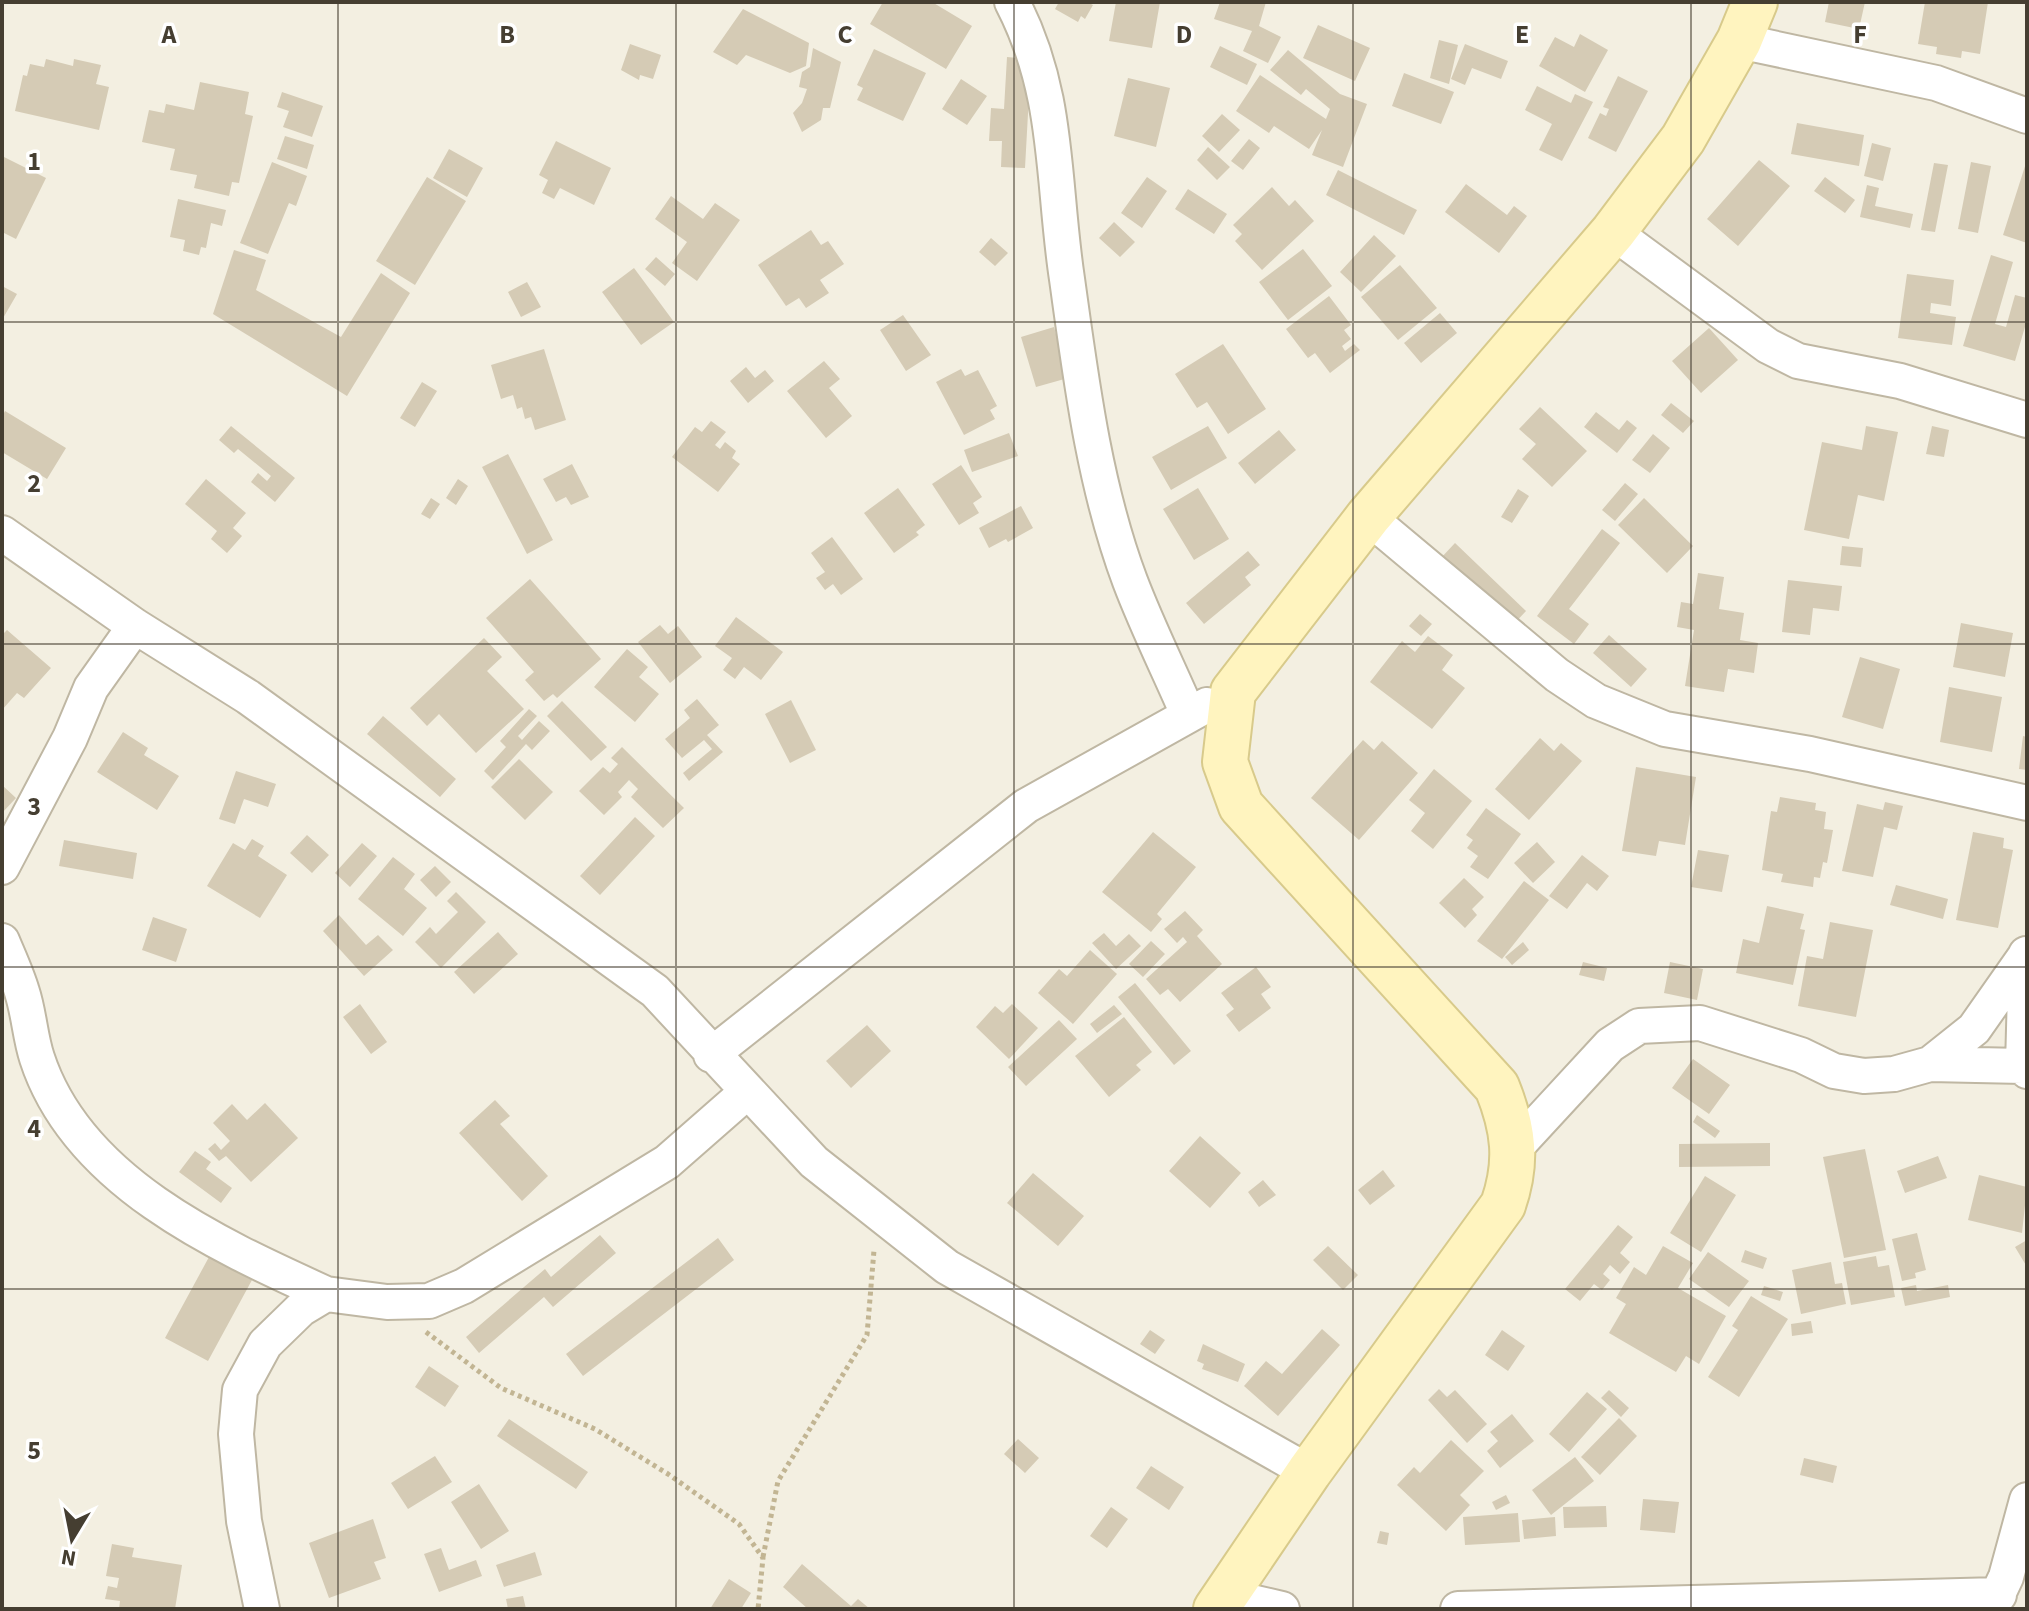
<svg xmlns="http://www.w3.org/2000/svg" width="2029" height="1611" viewBox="0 0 2029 1611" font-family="'Source Sans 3',sans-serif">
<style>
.building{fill:#d5cbb5}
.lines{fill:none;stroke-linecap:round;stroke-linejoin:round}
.street-casing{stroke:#bfb7a3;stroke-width:38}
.secondary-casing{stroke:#d8ca8b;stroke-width:48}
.path{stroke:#c2b593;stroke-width:5;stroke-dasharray:4 4;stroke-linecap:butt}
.street{stroke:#fff;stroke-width:34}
.secondary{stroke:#fff4bf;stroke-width:44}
.grid{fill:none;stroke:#453e31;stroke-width:2;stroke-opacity:0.55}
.grid-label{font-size:26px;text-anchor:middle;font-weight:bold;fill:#453e31;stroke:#fff;stroke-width:7;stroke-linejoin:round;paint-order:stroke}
</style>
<rect width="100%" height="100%" fill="#f3efe1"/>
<path class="building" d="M883 2H932L972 26 946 69 870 24Z
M1059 2H1087L1093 5 1085 19 1081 16 1078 22 1055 9Z
M1116 2H1160L1152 48 1109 41Z
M1220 2H1266L1259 26 1281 37 1268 63 1243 51 1252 31 1214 19Z
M1829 2H1865L1859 29 1825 22Z
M1925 2H1988L1980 54 1962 51 1961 58 1936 54 1937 47 1918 44Z
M743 9 809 43 806 66 790 73 746 55 737 65 713 52Z
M1318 25 1370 48 1355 81 1303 58Z
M1580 34 1608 50 1585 92 1539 66 1555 37 1574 47Z
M1439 40 1458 45 1449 84 1430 78Z
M630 44 661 55 653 79 640 75 639 80 621 70Z
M1465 44 1508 61 1501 79 1472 68 1465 85 1451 79Z
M1220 46 1257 64 1247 85 1210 67Z
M813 48 841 62 830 108H823L821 120 802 132 793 113 802 103 807 89 799 87 802 72 810 67Z
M874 49 926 73 903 121 857 100 863 88 857 85Z
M1288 50 1340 94 1367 104 1343 167 1312 155 1322 130 1309 149 1274 126 1269 133 1236 111 1260 75 1326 119 1330 109 1306 89 1301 95 1270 70Z
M1007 57 1031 59 1025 168 1001 167 1002 141H989L991 108 1004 109Z
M46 59 73 66 74 59 101 65 96 84 109 87 99 130 15 111 23 75 27 76 30 64 44 67Z
M1404 73 1454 92 1441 124 1392 106Z
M1618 76 1648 91 1616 152 1588 138 1600 113 1606 116 1609 109 1603 107Z
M1128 78 1170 88 1156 147 1114 136Z
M961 79 987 96 967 125 942 109Z
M200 82 249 92 245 114 253 116 239 183 232 182 229 196 194 188 197 175 170 170 175 149 142 142 149 110 164 113 166 104 194 110Z
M1537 86 1571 103 1575 94 1593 102 1562 161 1539 150 1552 124 1525 110Z
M282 92 323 106 312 137 283 127 289 111 277 107Z
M1222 114 1240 130 1219 152 1202 136Z
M1797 123 1864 135 1859 166 1791 154Z
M285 136 314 145 307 169 277 159Z
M1249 139 1260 148 1243 170 1231 161Z
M556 141 611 168 594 205 560 188 554 199 542 193 548 180 539 175Z
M1872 143 1891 148 1883 181 1864 176Z
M1208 147 1230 167 1217 180 1197 160Z
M449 149 483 168 467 197 433 178Z
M2 156 46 178 16 239 2 232Z
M1759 160 1790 186 1738 246 1707 219Z
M272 162 307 176 296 206 289 203 268 254 240 243Z
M1971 162 1991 166 1978 233 1958 229Z
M1934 163 1948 165 1935 232 1921 230Z
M2026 163H2027V243L2003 235Z
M1338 170 1417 210 1404 235 1326 195Z
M427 177 466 201 415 285 376 261Z
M1147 177 1167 191 1142 228 1121 213Z
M1825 177 1855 200 1845 213 1814 191Z
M1466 184 1507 215 1514 206 1527 216 1499 253 1445 212Z
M1867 185 1879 188 1875 206 1913 214 1910 228 1860 217Z
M1272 187 1289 206 1295 200 1314 221 1262 270 1235 241 1242 234 1233 225Z
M1188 189 1227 214 1214 234 1175 209Z
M671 196 703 219 715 203 740 220 697 281 672 263 687 242 655 219Z
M178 199 226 210 222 226 211 223 206 248 201 247 199 255 183 251 185 240 170 237Z
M1114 222 1135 242 1120 257 1099 238Z
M811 230 821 245 828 241 844 264 820 280 829 293 806 308 799 298 786 306 758 265Z
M1374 235 1396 256 1361 292 1340 272Z
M991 238 1008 253 995 266 979 252Z
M1303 249 1332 286 1288 320 1259 282Z
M234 250 266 260 256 290 341 337 381 273 410 293 347 396 213 314Z
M1991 255 2013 262 1995 324 2006 327 2015 295 2027 298V320L2015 361 1963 346Z
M656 257 675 274 665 286 645 269Z
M1400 265 1437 308 1398 340 1361 297Z
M634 268 674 322 641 345 602 292Z
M1907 274 1954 280 1951 306 1931 303 1930 313 1956 317 1952 345 1898 338Z
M527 282 541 307 521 317 508 292Z
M2 286 17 294 2 320Z
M1329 296 1351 325 1344 330 1351 339 1342 346 1345 351 1354 344 1360 350 1330 373 1315 353 1308 358 1286 329Z
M1440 313 1457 333 1421 363 1404 343Z
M903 315 931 355 906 371 880 330Z
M1054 327 1068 378 1036 387 1021 337Z
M1709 328 1738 360 1701 393 1672 361Z
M1223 344 1266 409 1228 434 1207 402 1197 408 1175 374Z
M544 349 566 420 535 430 531 417 525 419 522 407 517 409 513 395 501 399 491 365Z
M824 361 840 379 829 388 852 416 826 438 787 391Z
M746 367 755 378 765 370 774 381 748 403 730 381Z
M961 369 965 376 978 370 997 406 990 410 995 419 964 435 936 382Z
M422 382 437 391 415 427 400 418Z
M1671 403 1694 421 1683 433 1661 415Z
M1540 407 1587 451 1552 487 1522 459 1536 444 1519 429Z
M5 411 66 448 47 479 2 452V417Z
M1596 412 1619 430 1627 420 1637 428 1617 453 1584 427Z
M711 421 726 432 715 445 720 449 725 442 736 451 732 458 740 464 718 492 672 457 695 427 702 432Z
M231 426 295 478 275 502 251 482 258 473 267 481 271 476 238 449 234 453 219 440Z
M1208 426 1227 458 1171 490 1152 457Z
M1866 426 1898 432 1884 501 1858 495 1849 539 1804 530 1822 442 1862 450Z
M1932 426 1949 430 1944 457 1926 454Z
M1279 430 1296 450 1255 484 1238 463Z
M1009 433 1018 456 972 472 964 450Z
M1653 434 1670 448 1650 473 1632 460Z
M508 454 553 540 527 554 482 467Z
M572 464 589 497 571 505 566 497 556 502 543 479Z
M961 465 982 497 973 503 979 513 959 525 932 484Z
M206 479 246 513 233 528 242 536 227 553 211 539 217 531 185 504Z
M458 479 468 486 456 505 446 498Z
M1625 483 1638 494 1615 521 1602 510Z
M898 488 925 525 916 532 919 535 894 553 864 513Z
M1198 488 1229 539 1194 560 1163 509Z
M1518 489 1529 496 1512 523 1501 517Z
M431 498 440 504 430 519 421 514Z
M1644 498 1693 546 1667 573 1618 525Z
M1021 506 1033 528 1008 542 1006 539 989 548 979 528Z
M1602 529 1620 543 1569 609 1589 624 1574 644 1537 616Z
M832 537 863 579 841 595 833 584 825 590 816 578 825 572 811 553Z
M1455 543 1526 611 1512 626 1440 559Z
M1842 546 1863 548 1861 567 1840 565Z
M1248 551 1260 565 1245 577 1251 585 1204 624 1186 603Z
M1698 573 1724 577 1719 609 1744 613 1740 640 1758 643 1754 673 1728 669 1724 692 1685 686 1694 630 1677 627 1681 602 1693 604Z
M530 579 601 659 557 698 553 694 544 701 525 680 534 672 486 618Z
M1788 580 1842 586 1839 611 1813 608 1810 635 1782 632Z
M1420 614 1432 624 1421 636 1409 626Z
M736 617 783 652 761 680 744 667 735 679 723 670 732 658 715 646Z
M1961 623 2013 633 2005 677 1953 667Z
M660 625 668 634 678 626 702 657 670 683 638 642Z
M7 630 51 668 24 698 17 693 2 710V635Z
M1609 635 1647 669 1631 687 1593 653Z
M1428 636 1453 655 1442 670 1465 688 1432 729 1370 682 1402 641 1415 652Z
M484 638 502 657 487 671 524 709 476 753 439 714 427 726 410 708Z
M627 649 648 667 639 677 659 694 635 722 594 687Z
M1860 657 1900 669 1883 729 1842 717Z
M1949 687 2002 697 1992 752 1940 742Z
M697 699 719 725 707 735 723 752 689 781 683 773 712 749 704 740 682 758 665 739 690 718 684 710Z
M791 700 816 750 790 763 765 714Z
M562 701 607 747 591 761 547 716Z
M529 709 537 716 518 736 522 740 539 721 550 731 532 750 526 744 493 780 484 771 506 747 500 741Z
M383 716 456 779 440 797 367 734Z
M123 732 148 748 144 755 179 776 157 810 97 772Z
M2023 736 2027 737V770L2019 769Z
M1540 738 1554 751 1561 743 1582 761 1529 820 1495 789Z
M1363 740 1374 750 1382 741 1418 773 1359 840 1311 798Z
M622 747 684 808 663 828 631 797 638 789 629 780 618 792 622 797 604 815 579 791 603 767 610 773 618 764 611 758Z
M519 759 553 792 525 820 491 787Z
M1636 767 1696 777 1685 845 1659 841 1656 856 1622 851Z
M1434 769 1472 801 1433 849 1411 831 1425 813 1409 800Z
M236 771 276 784 268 807 244 799 235 824 219 819Z
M2 785 16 798 2 813Z
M1780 797 1816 803 1815 810 1826 812 1824 829 1833 830 1827 863 1823 862 1820 878 1814 877 1813 887 1781 882 1783 874 1762 870 1771 811 1777 812Z
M1885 802 1903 806 1897 830 1884 827 1873 877 1842 871 1857 804 1883 810Z
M1486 808 1521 834 1488 879 1470 867 1478 856 1467 848 1473 840 1466 835Z
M635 817 655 836 600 895 580 876Z
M1153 832 1196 867 1157 914 1162 919 1151 932 1102 892Z
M1973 832 2004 838 2003 848 2013 850 1998 928 1956 920Z
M307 835 329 855 312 873 290 853Z
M252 839 264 846 258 856 287 875 260 918 207 886 233 843 245 850Z
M64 840 137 853 133 879 59 866Z
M1537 842 1555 862 1533 883 1514 863Z
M362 843 377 856 350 887 335 873Z
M1698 850 1729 855 1722 892 1691 887Z
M1582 855 1609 876 1597 891 1587 883 1567 909 1549 896Z
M393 857 415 874 404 889 427 908 403 936 358 899Z
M435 866 451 882 436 897 420 880Z
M1464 878 1484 897 1472 909 1477 915 1465 928 1439 903Z
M1524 881 1549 900 1502 959 1477 941Z
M1896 885 1948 899 1943 919 1890 905Z
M456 892 486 922 441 968 415 942 430 927 436 934 458 912 447 901Z
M1767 906 1804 914 1800 929 1805 930 1793 985 1736 973 1743 939 1759 943Z
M1185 911 1203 930 1197 936 1222 964 1180 1002 1168 989 1160 995 1146 979 1187 942 1183 937 1177 943 1164 929Z
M339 915 366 945 378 935 393 950 364 976 323 931Z
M153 917 187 929 176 962 142 950Z
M1830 922 1873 930 1856 1017 1798 1006 1807 956 1823 959Z
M498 932 518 954 474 994 454 972Z
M1104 933 1116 946 1129 934 1141 946 1116 969 1092 943Z
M1151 941 1165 954 1143 977 1129 964Z
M1523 942 1529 950 1512 965 1505 957Z
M1090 950 1117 974 1073 1024 1038 993 1059 969 1067 976Z
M1583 962 1607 968 1604 981 1579 975Z
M1670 962 1703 969 1697 1000 1664 993Z
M1256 967 1271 987 1261 994 1271 1008 1239 1032 1226 1015 1234 1009 1221 993Z
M1135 983 1191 1051 1174 1065 1118 997Z
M360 1004 387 1042 371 1054 343 1017Z
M1012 1004 1038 1028 1009 1059 976 1027 995 1006 1003 1013Z
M1114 1005 1122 1014 1097 1033 1090 1024Z
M1124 1017 1152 1052 1136 1065 1141 1070 1109 1097 1075 1056Z
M1059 1020 1077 1039 1026 1086 1008 1067Z
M867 1025 891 1051 851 1088 826 1061Z
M1693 1059 1730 1085 1709 1114 1672 1088Z
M495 1100 510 1116 500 1124 548 1176 522 1201 459 1133Z
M265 1103 298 1138 251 1182 226 1156 219 1161 208 1149 215 1143 221 1150 230 1141 213 1123 232 1104 247 1120Z
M1697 1115 1720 1131 1715 1138 1693 1122Z
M1200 1136 1241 1173 1210 1208 1169 1171Z
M1770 1143V1166L1679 1167V1144Z
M1865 1149 1886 1250 1844 1258 1823 1157Z
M195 1151 211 1162 206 1169 232 1188 221 1203 179 1172Z
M1938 1156 1947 1178 1905 1193 1897 1171Z
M1383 1170 1395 1186 1370 1205 1358 1190Z
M1033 1173 1084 1216 1058 1246 1007 1203Z
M1979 1175 2027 1187 2022 1233 1968 1220Z
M1705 1176 1736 1195 1701 1252 1670 1233Z
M1263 1180 1276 1195 1259 1207 1248 1192Z
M1618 1225 1633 1237 1620 1253 1630 1262 1620 1274 1610 1265 1603 1274 1610 1280 1602 1290 1594 1284 1580 1301 1565 1289Z
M1917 1233 1926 1270 1915 1273 1916 1278 1902 1281 1892 1239Z
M600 1235 616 1253 553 1307 544 1297 479 1353 466 1337 545 1269 551 1277Z
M718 1238 734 1260 583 1376 566 1354Z
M2027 1240V1267L2015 1247Z
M1328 1246 1358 1275 1343 1290 1313 1260Z
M1663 1246 1693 1263 1678 1288 1726 1316 1699 1364 1686 1356 1676 1372 1609 1333 1626 1304 1616 1298 1634 1267 1646 1275Z
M1745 1250 1767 1258 1763 1269 1741 1262Z
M1708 1252 1749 1281 1729 1307 1689 1279Z
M1876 1256 1878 1267 1889 1265 1895 1297 1851 1305 1843 1262Z
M209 1257 252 1280 208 1361 165 1338Z
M1831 1262 1835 1284 1842 1283 1846 1304 1801 1314 1792 1270Z
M1916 1285 1917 1291 1948 1285 1950 1297 1905 1306 1901 1288Z
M1764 1286 1783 1292 1780 1301 1761 1295Z
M1751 1296 1788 1319 1739 1397 1708 1377 1738 1330 1732 1326Z
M1811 1321 1813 1333 1792 1336 1791 1324Z
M1322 1329 1340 1345 1278 1416 1244 1386 1266 1361 1282 1374Z
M1150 1330 1165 1340 1155 1354 1140 1344Z
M1502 1330 1525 1346 1508 1371 1485 1355Z
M1203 1344 1245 1364 1238 1382 1202 1369 1204 1364 1197 1361Z
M429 1366 459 1386 445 1407 415 1387Z
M1439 1389 1447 1397 1455 1390 1487 1424 1467 1443 1428 1400Z
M1609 1390 1629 1408 1621 1417 1601 1398Z
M1587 1392 1607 1409 1569 1452 1549 1434Z
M1512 1414 1534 1441 1500 1468 1487 1451 1498 1441 1490 1432Z
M1619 1418 1637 1436 1600 1475 1581 1457Z
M509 1419 588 1472 576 1489 497 1436Z
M1018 1439 1039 1458 1025 1473 1004 1454Z
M1451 1440 1484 1471 1460 1495 1470 1505 1446 1531 1397 1485 1414 1467 1420 1473Z
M435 1456 452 1482 408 1509 391 1483Z
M1575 1457 1594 1481 1551 1515 1532 1490Z
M1804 1458 1837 1466 1833 1483 1800 1475Z
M1151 1466 1184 1487 1169 1510 1136 1488Z
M479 1484 509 1531 481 1549 451 1502Z
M1506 1495 1510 1503 1496 1510 1492 1502Z
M1643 1499 1679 1502 1675 1533 1640 1530Z
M1606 1506 1607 1527 1564 1528 1563 1507Z
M1111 1507 1128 1519 1107 1548 1090 1536Z
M1518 1513 1520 1542 1465 1545 1463 1517Z
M1555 1517 1556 1536 1524 1539 1522 1520Z
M373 1519 386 1558 374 1562 381 1579 329 1598 309 1543Z
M1380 1531 1389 1533 1387 1545 1377 1543Z
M112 1544 134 1548 132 1557 182 1565 175 1609H119L120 1601 105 1599 108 1586 117 1588 119 1578 106 1576Z
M441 1548 449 1570 476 1560 482 1576 439 1592 424 1554Z
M535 1552 542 1575 504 1587 496 1565Z
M802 1564 851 1606 858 1599 870 1609H808L783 1587Z
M729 1579 751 1593 741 1609H710Z
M523 1596 526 1609H508L506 1599Z"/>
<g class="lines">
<g class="street-casing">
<path id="street" d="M1012 2C1060 94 1052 180 1067 279 1081 379 1094 485 1130 581 1147 626 1169 670 1188 714
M1739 41 1936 83 2027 116
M1613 232 1768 346 1798 361 1900 381 2027 420
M1368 517 1557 675 1596 701 1665 729 1810 754 2027 803
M2 533 135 626 248 697 655 991 814 1162 947 1267 1309 1472
M2 867 70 738 91 688 135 626
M2 941C9 958 17 975 22 992 29 1013 30 1037 37 1058 77 1181 216 1244 326 1294
M2026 954 2023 1066 2027 1071
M711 1055 1026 806 1207 705
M1930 1064 1974 1029 2026 955
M1514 1149 1610 1045 1639 1026 1700 1023 1801 1055 1834 1071 1864 1076 1894 1074 1930 1064 2023 1066
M1225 1596 1282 1609
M262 1609 244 1521 236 1434 240 1390 265 1344 301 1309 326 1294 387 1302 429 1301 464 1286 667 1162 748 1091
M1458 1609 1999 1595
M1991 1609 2006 1577 2027 1500"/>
</g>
<g class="secondary-casing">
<path id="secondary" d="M1216 1609 1309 1472 1503 1205C1518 1162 1514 1129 1497 1087L1241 806 1225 762 1233 692 1368 517 1613 232 1683 139 1739 41 1755 2"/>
</g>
<path class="path" d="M426 1332 501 1388 595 1429 668 1474 739 1524 763 1558 758 1609
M763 1557 778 1481 867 1335 874 1250"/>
<use href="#street" class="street"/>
<use href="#secondary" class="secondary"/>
</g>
<path class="grid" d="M338 2V1609M676 2V1609M1014 2V1609M1353 2V1609M1691 2V1609M2 322H2027M2 644H2027M2 967H2027M2 1289H2027"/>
<g class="grid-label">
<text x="169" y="43">A</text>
<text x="507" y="43">B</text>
<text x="845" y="43">C</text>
<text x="1184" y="43">D</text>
<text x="1522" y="43">E</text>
<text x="1860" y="43">F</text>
<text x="34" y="170">1</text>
<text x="34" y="492">2</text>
<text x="34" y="815">3</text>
<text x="34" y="1137">4</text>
<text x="34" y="1459">5</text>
</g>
<rect width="2029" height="1611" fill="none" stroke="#453e31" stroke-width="8"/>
<g transform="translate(72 1539) rotate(190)" stroke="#ffffff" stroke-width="6" paint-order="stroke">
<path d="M0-6L14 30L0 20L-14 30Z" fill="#453e31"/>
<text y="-12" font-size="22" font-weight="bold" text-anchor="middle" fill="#453e31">N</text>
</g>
</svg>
